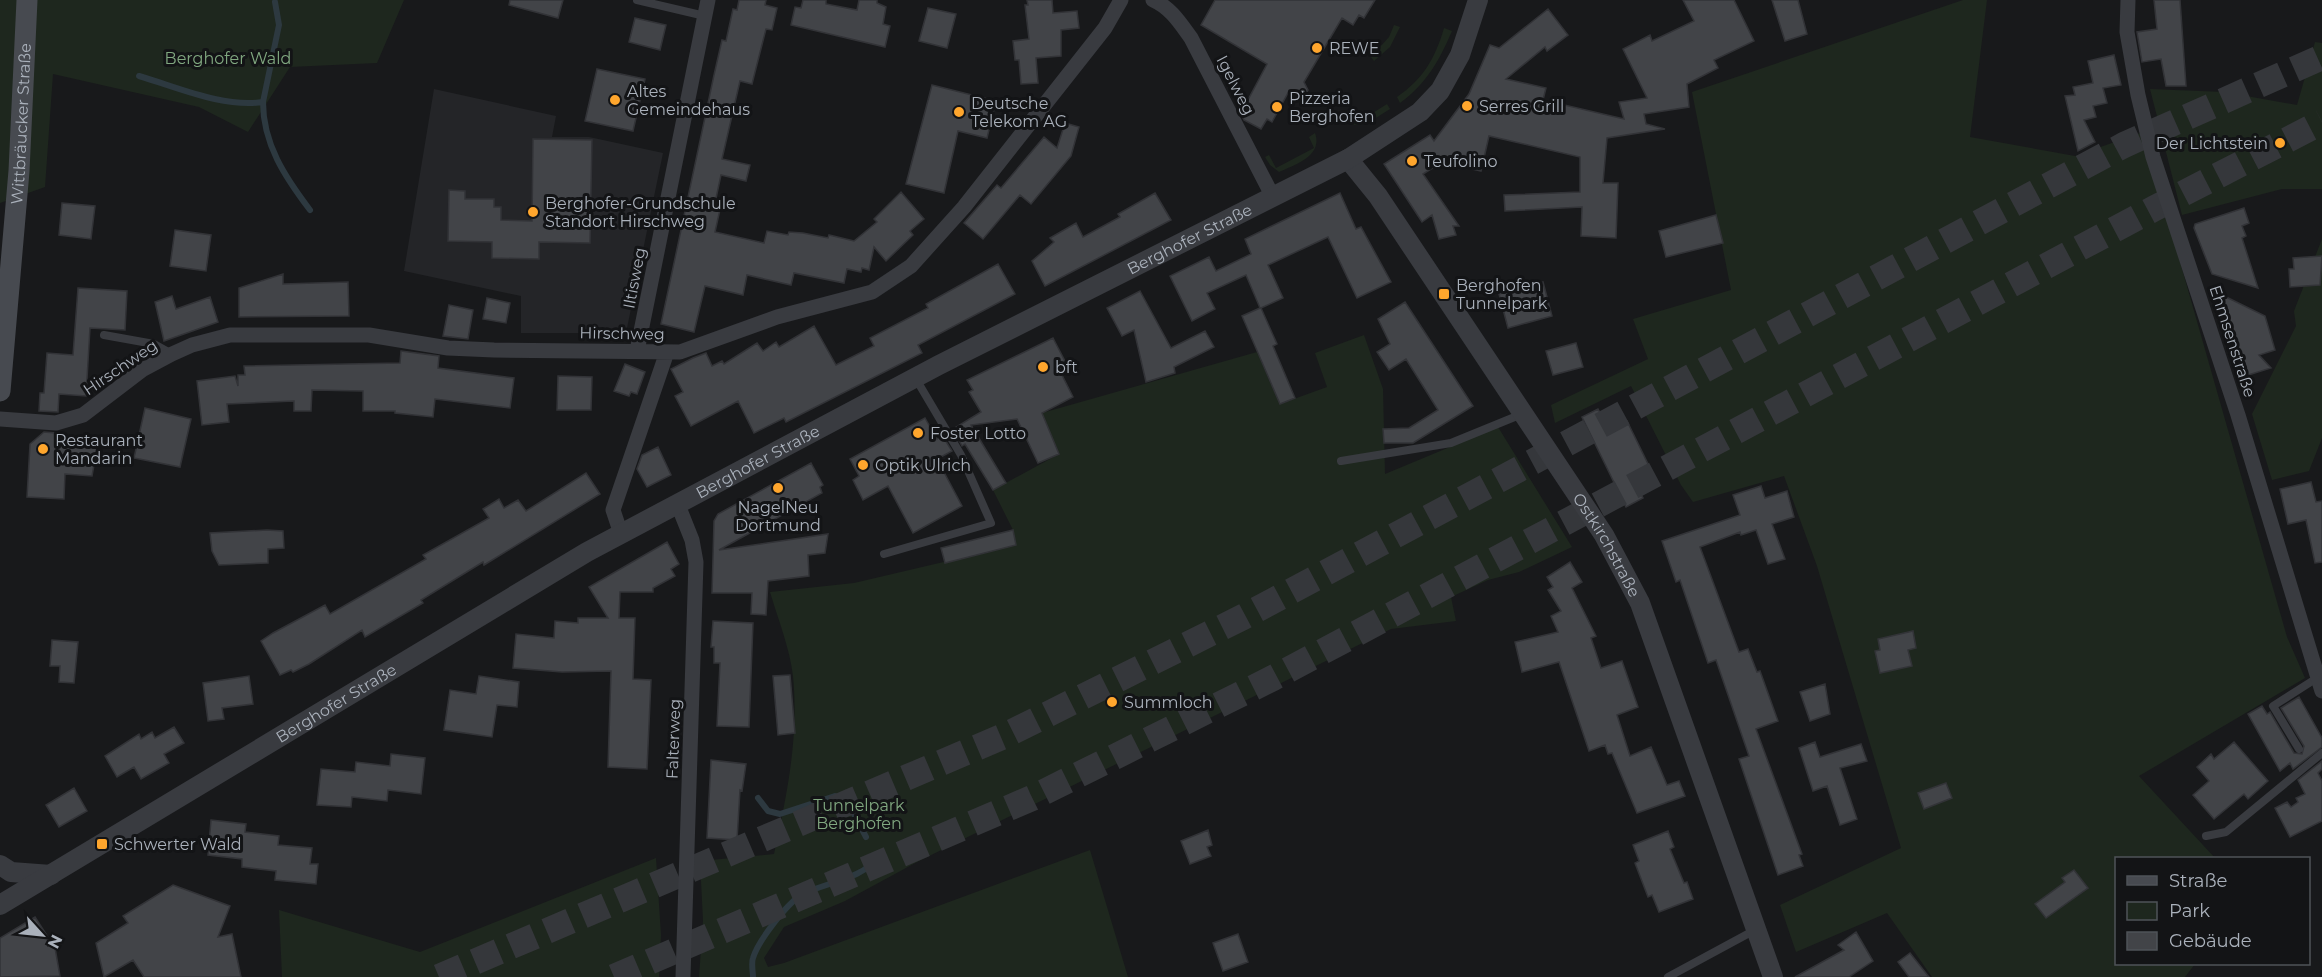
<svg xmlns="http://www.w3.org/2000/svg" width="2322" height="977" viewBox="0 0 2322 977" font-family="Montserrat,sans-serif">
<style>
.built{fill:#242528}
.green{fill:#1e271e}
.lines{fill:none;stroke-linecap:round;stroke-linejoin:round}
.stream{stroke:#2d3940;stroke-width:6}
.building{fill:#424448;stroke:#323337;stroke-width:1.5}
.trunk-tunnel{stroke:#35373b;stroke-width:26;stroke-dasharray:26 13;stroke-linecap:butt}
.service{stroke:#393b40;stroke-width:8}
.minor{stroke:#393b40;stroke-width:15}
.tertiary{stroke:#393b40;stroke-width:20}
.secondary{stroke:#474a50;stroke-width:21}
.poi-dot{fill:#ffa62d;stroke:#131416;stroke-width:2}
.labels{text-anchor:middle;stroke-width:6;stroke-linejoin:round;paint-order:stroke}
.poi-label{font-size:16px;fill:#aab1bb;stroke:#131416;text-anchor:start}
.park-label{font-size:16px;fill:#81a880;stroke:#131416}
.street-label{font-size:16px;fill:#aab1bb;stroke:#131416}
</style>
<rect width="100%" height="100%" fill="#18191b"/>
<path class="built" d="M434 89 556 116 552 137H589L663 153 626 333H521V296L404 271Z"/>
<path class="green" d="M0 0H404L377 63 290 67 248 132 199 107 53 74 45 187 0 203Z
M1963 0H1987L1970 137 2075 156 2143 132 2287 637 2305 678 2139 776 2215 858H2116V964H2195L2185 977H1932L1887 913 1796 952 1780 905 1901 848 1817 566 1784 476 1693 502 1681 485 1631 386 1555 423 1551 405 1648 359 1633 319 1731 290 1692 92Z
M1394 25 1400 27 1390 47 1374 61 1371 57 1389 37Z
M1444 28 1452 31C1439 61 1427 83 1400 103L1397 97C1423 79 1435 59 1444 28Z
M2315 42 2322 43V189H2282L2182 215 2150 89 2224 92 2297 105Z
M1387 104 1390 109C1375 118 1358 134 1341 118L1350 113 1357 123Z
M1315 133C1323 156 1296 164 1279 172L1270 165 1265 157 1269 155 1276 168 1314 148 1309 137Z
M2322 239V438L2309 471 2272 480 2252 414 2296 326 2294 311Z
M1364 335 1383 389 1385 474 1498 427 1572 547 1519 572 1488 580 1451 597 1456 621 1391 629 917 862 845 901 784 927 764 958 768 967 784 963 1090 850 1128 977H699L703 921 700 861 774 854C787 794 799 738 793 676 790 649 778 619 770 592L854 583 1016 545 1013 530 993 490 1059 454 1042 413 1257 352 1280 404 1327 387 1315 353Z
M656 858 661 935 659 977H282L279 910 420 952Z"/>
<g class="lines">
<path class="stream" d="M139 76C177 87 223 108 263 102L279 25 275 2
M263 102C263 144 285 177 310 210
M758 798 768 811 780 814 835 796 850 806 866 837
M753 977C753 972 751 963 753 958 758 941 786 905 801 895 820 884 866 878 876 858"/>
</g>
<path class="building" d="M510 0H563L558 18 509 5Z
M739 0H766L765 5 777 8 772 30 766 29 752 84 740 81 722 159 750 165 746 181 721 175 715 203 721 205 715 232 764 243 767 231 788 235 789 232 803 233 828 238 829 235 854 241 877 222 874 219 901 192 924 219 910 231 913 235 886 261 874 247 869 270 862 268 861 272 847 269 844 283 794 273 791 285 747 275 743 295 705 286 694 332 661 324 714 75 722 40 726 41 733 9 737 10Z
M803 0H826V4L857 10 859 0H877V3L886 7 883 24 890 26 885 47 791 25 795 7 801 8Z
M1027 0H1052L1053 13 1077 11 1079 28 1061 30V56L1036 58 1038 83 1021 84 1019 60H1015L1013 41 1029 39 1025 5H1028Z
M1215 0H1375L1364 18 1359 15 1353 25 1342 18 1304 82 1308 90 1303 101 1288 93 1272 122 1267 119 1261 129 1244 120 1241 113 1267 64 1201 25Z
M1683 0H1734L1754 41 1714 60 1718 68 1687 84 1689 107 1644 114 1646 124 1665 129 1607 138 1603 183H1618L1616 238 1581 236 1582 207 1505 211 1504 195 1580 192V157L1489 136 1481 171 1442 162 1423 174 1459 226H1453L1456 235 1439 239 1432 215 1422 222 1384 164 1430 135 1434 141 1469 94 1490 45 1499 48 1548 9 1568 35 1547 51 1545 47 1506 79 1546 88 1543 100 1624 119 1619 102 1647 98 1623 49 1650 35 1652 41 1694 21Z
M1772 0H1798L1807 34 1785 41Z
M2154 0H2180L2186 86H2166L2161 59 2142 62 2137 32 2157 29Z
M928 8 956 14 947 48 919 41Z
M635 18 666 25 660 50 629 42Z
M2114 55 2121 85 2103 88 2107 103 2093 106 2096 117 2084 120 2095 142 2078 151 2065 96 2075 95 2073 87 2093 83 2088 61Z
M597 69 645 79 633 131 585 121Z
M932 85 996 101 987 138 958 131 944 193 906 184Z
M1065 123 1079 127 1071 156 1031 204 1020 195 983 239 964 223 997 185 1001 188 1044 137 1057 148Z
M533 139 592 140 590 243 539 242V259L492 258V242L448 241 449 190 465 191V199H494V207H501V220L532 221Z
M1155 193 1171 220 1045 286 1032 261 1054 242 1050 238 1076 223 1083 237 1120 217 1118 214Z
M1340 193 1356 229 1361 227 1391 282 1357 298 1328 237 1268 265 1283 298 1261 308 1277 344 1273 346 1295 398 1280 404 1242 316 1260 308 1246 275 1207 293 1215 309 1192 321 1170 276 1209 257 1216 271 1251 254 1245 239Z
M62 203 95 206 91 239 59 235Z
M2244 208 2249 223 2242 226 2246 236 2242 238 2258 288 2212 274 2194 228 2195 224Z
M1716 215 1723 243 1666 257 1659 231Z
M175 230 211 235 206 271 170 266Z
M2322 256 2320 285 2290 287 2289 269H2294L2293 258Z
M998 264 1015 294 918 345 922 353 786 422 784 418 754 433 738 401 691 426 675 396 683 392 671 369 693 358 706 353 712 366 722 361 724 364 757 343 763 351 776 342 779 347 814 326 836 365 874 346 870 338 928 308 926 304Z
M283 274V284L348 282 349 316 239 317V288Z
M1543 282 1552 316 1508 328 1499 294Z
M78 288 127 291 125 330 90 328 86 396 59 394 58 412 39 411 40 393H44L47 353 73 355Z
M1140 291 1171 348 1205 331 1214 347 1174 367 1175 373 1146 382 1134 330 1122 336 1107 308Z
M2218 293 2265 316 2275 350 2259 355 2271 368 2245 376Z
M172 296 176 309 210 297 218 322 164 341 155 302Z
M487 298 510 303 506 323 483 319Z
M1405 302 1473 406 1413 443H1384L1383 429 1409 428 1438 410 1406 359 1389 370 1377 352 1390 344 1378 319Z
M449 305 473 310 468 339 443 336Z
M1053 338 1069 369 1061 373 1073 397 1042 413 1059 454 1038 463 1017 419 971 425 1006 483 993 490 965 444 962 446 953 429 981 412 969 392 973 390 967 380Z
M1576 343 1583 367 1553 375 1546 351Z
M401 351 439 356 438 368 514 378 510 408 435 399 433 417 395 413V411H363V391L312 390 311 411H294V401L227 404 229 422 202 425 197 381 235 376 238 386V375H245L244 366 400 363Z
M625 364 645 372 637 394 631 392 629 396 614 391Z
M558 376 592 377 591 410H557Z
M145 408 191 419 180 467 134 458Z
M1598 409 1609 430 1627 421 1650 468 1632 477 1643 498 1626 507 1582 417Z
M925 418 937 439 942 435 952 451 937 459 962 506 913 533 888 486 863 500 853 480 859 476 850 459Z
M44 432 56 433V439L98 443 92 476 65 474 64 499 27 497 30 444Z
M658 447 671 475 647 487 637 469 642 455Z
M811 463 823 485 820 487 822 493 719 550 828 534 825 553 808 555 809 576 768 581 766 615 751 614 752 593H712L714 521 718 514Z
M586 473 600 494 484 565 483 562 421 600 423 603 365 637 362 630 309 664 293 672 291 670 280 675 261 641 273 633 325 605 330 614 426 559 423 555 489 518 483 509 499 499 504 508 518 500 526 511Z
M2311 482 2316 502 2322 501V562L2315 563 2306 520 2288 524 2280 489Z
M1761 486 1765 498 1787 491 1794 517 1772 524 1785 559 1768 564 1756 530 1741 535 1740 532 1700 547 1739 652 1748 649 1757 672 1760 671 1778 721 1756 729 1802 854 1799 855 1803 866 1778 875 1739 759 1749 756 1716 660 1708 663 1680 580 1676 582 1662 541 1740 515 1733 495Z
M267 530 283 531 284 548 268 549V563L219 565 212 551 210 533Z
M1013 530 1016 545 945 563 941 548Z
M667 542 679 564 671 569 675 576 653 588V592H620L619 618H635L633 679 651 680 647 769 608 767 611 671 562 672 513 668 516 634 554 638 555 621 578 623V618H608L589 587Z
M1570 562 1582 582 1572 588 1596 636 1591 638 1601 668 1622 661 1638 707 1617 715 1630 756 1651 747 1667 785 1679 781 1685 796 1637 813 1612 753 1608 754 1605 745 1589 751 1559 662 1522 672 1515 642 1558 632 1551 616 1561 611 1548 590 1553 587 1547 577Z
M713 621 753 623 749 727 717 726 720 663H714V647H711Z
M1913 631 1916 648 1908 650 1912 666 1880 673 1875 651 1880 650 1878 639Z
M52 640 78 642 74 683 59 682 60 666H50Z
M790 675 795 733 778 735 773 676Z
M249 676 253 704 222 708 224 719 208 721 203 683Z
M479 676 519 682 517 707 497 705 492 737 444 730 450 690 476 694Z
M1825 684 1830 714 1810 721 1800 692Z
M2299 697 2322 738V747L2293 769 2290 763 2280 771 2248 714 2262 706 2267 714 2270 712 2294 753 2302 754 2304 746 2281 708Z
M174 727 184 743 164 754 169 763 141 779 134 767 117 777 105 756 139 734 141 739 152 732 155 738Z
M1815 742 1820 757 1861 744 1867 761 1840 768 1857 819 1840 825 1827 786 1813 791 1799 748Z
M2234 742 2268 781 2248 799 2244 794 2214 819 2193 795 2209 781 2197 767 2211 754 2214 759Z
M391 754 425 758 421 794 388 790 387 801 352 797 351 807 317 805 321 769 355 772 356 762 390 766Z
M711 760 746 764 742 791 740 790 737 840 707 838Z
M2322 761V769L2318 773 2322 781V821L2290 837 2275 808 2287 802 2291 807 2298 802 2296 798 2305 794 2298 780Z
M1946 783 1952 798 1924 809 1918 793Z
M74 788 87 811 59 827 46 805Z
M211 820 246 824 245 832 279 836 278 845 312 848 310 864H318L316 884 275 880 276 871 242 867V859L208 855Z
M1208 830 1212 845 1207 847 1211 856 1190 864 1181 841Z
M1668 831 1674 847 1670 849 1684 883 1687 882 1693 899 1659 912 1652 895 1648 897 1635 863 1639 861 1633 845Z
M2074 870 2088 888 2046 918 2035 904 2065 882 2062 878Z
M173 885 230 906 218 937 232 934 241 977H144L133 960 104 977 96 943 128 923 123 916Z
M35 917 51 942H54L60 976 0 977V938Z
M1856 932 1873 961 1849 977H1795L1844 950 1838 945Z
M1238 934 1248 962 1223 971 1213 943Z
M1910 953 1929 977H1909L1898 962Z"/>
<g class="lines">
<path class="trunk-tunnel" d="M439 977 1004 736 1243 617 2124 145 2322 57
M614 977 1032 798 1273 678 2155 208 2322 122"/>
<path class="service" d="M637 0 705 16
M104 335 154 344 172 354
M1341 461 1451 443 1522 414
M884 554 991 523 961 455 916 379
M2299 749 2273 706 2317 678
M2206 836 2226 832 2322 753
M1668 977 1755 930"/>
<path class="minor" d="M1153 0C1171 8 1180 23 1191 38L1273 197
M2128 0 2127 32 2138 95 2153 157 2238 415 2322 691
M637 351 708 0
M0 419 56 423 83 415 142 370 172 354 192 345 230 335H369L448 348 494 350 680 352 777 317 872 292 911 266 964 207 1105 28 1121 0
M678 505 692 540 696 562 683 977
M621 534 613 510 667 352"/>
<g class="tertiary">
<path id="s1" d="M1348 159 1378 196 1604 535 1640 603 1773 977"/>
<path d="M0 865 11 872 51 875"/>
<path id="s2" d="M0 905 587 552 939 365 1348 159 1420 112 1440 91 1460 55 1478 0"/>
</g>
<path class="secondary" id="s3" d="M0 391 19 171 27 0"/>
</g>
<g class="poi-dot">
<circle cx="1317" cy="48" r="6"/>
<circle cx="615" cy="100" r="6"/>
<circle cx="1467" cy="106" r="6"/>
<circle cx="1277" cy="107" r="6"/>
<circle cx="959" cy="112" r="6"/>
<circle cx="2280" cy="143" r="6"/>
<circle cx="1412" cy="161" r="6"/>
<circle cx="533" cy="212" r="6"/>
<rect x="1438" y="288" width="12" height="12" rx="3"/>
<circle cx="1043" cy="367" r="6"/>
<circle cx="918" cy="433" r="6"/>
<circle cx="43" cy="449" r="6"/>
<circle cx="863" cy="465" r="6"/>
<circle cx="778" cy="488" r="6"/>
<circle cx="1112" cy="702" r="6"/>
<rect x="96" y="838" width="12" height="12" rx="3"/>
</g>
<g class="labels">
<g class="poi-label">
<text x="1329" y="54">REWE</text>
<text x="627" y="97">Altes<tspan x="627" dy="18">Gemeindehaus</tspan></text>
<text x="1289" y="104">Pizzeria<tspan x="1289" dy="18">Berghofen</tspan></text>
<text x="971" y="109">Deutsche<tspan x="971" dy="18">Telekom AG</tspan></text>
<text x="1479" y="112">Serres Grill</text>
<text x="2268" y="149" text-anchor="end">Der Lichtstein</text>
<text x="1424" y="167">Teufolino</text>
<text x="545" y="209">Berghofer-Grundschule<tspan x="545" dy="18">Standort Hirschweg</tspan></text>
<text x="1456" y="291">Berghofen<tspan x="1456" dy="18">Tunnelpark</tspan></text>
<text x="1055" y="373">bft</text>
<text x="930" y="439">Foster Lotto</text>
<text x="55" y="446">Restaurant<tspan x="55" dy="18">Mandarin</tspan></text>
<text x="875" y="471">Optik Ulrich</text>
<text x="778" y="513" text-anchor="middle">NagelNeu<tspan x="778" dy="18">Dortmund</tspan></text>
<text x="1124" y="708">Summloch</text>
<text x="114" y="850">Schwerter Wald</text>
</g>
<g class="park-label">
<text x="228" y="64">Berghofer Wald</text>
<text x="859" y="811">Tunnelpark<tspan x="859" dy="18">Berghofen</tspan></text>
</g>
<g class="street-label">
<text transform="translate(1236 85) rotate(63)" y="6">Igelweg</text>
<text dy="6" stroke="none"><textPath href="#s3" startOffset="268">Wittbräucker Straße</textPath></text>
<text dy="6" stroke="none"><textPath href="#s2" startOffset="1364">Berghofer Straße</textPath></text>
<text transform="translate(634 278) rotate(-79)" y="6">Iltisweg</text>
<text transform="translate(622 333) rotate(1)" y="6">Hirschweg</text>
<text transform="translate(2233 341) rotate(72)" y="6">Ehmsenstraße</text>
<text transform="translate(120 367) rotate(-34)" y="6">Hirschweg</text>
<text dy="6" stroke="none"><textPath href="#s2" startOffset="878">Berghofer Straße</textPath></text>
<text dy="6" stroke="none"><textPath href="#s1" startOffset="465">Ostkirchstraße</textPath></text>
<text dy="6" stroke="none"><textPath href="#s2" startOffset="392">Berghofer Straße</textPath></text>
<text transform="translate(673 739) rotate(-88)" y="6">Falterweg</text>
</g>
</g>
<rect x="2115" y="857" width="195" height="108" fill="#131416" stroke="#4f5358" stroke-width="1.5"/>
<rect x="2127" y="876" width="30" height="9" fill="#474a50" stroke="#4f5358" stroke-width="1.5"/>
<text x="2169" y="887" font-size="18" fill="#aab1bb">Straße</text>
<rect x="2127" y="902" width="30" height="18" fill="#1e271e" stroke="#4f5358" stroke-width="1.5"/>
<text x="2169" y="917" font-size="18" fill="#aab1bb">Park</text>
<rect x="2127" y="932" width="30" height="18" fill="#424448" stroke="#4f5358" stroke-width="1.5"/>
<text x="2169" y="947" font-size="18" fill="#aab1bb">Gebäude</text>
<g transform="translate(42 935) rotate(117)" stroke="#131416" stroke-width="4.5" paint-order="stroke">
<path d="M0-4.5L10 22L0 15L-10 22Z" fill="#aab1bb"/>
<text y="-9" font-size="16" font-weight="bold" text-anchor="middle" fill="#aab1bb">N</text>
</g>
</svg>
